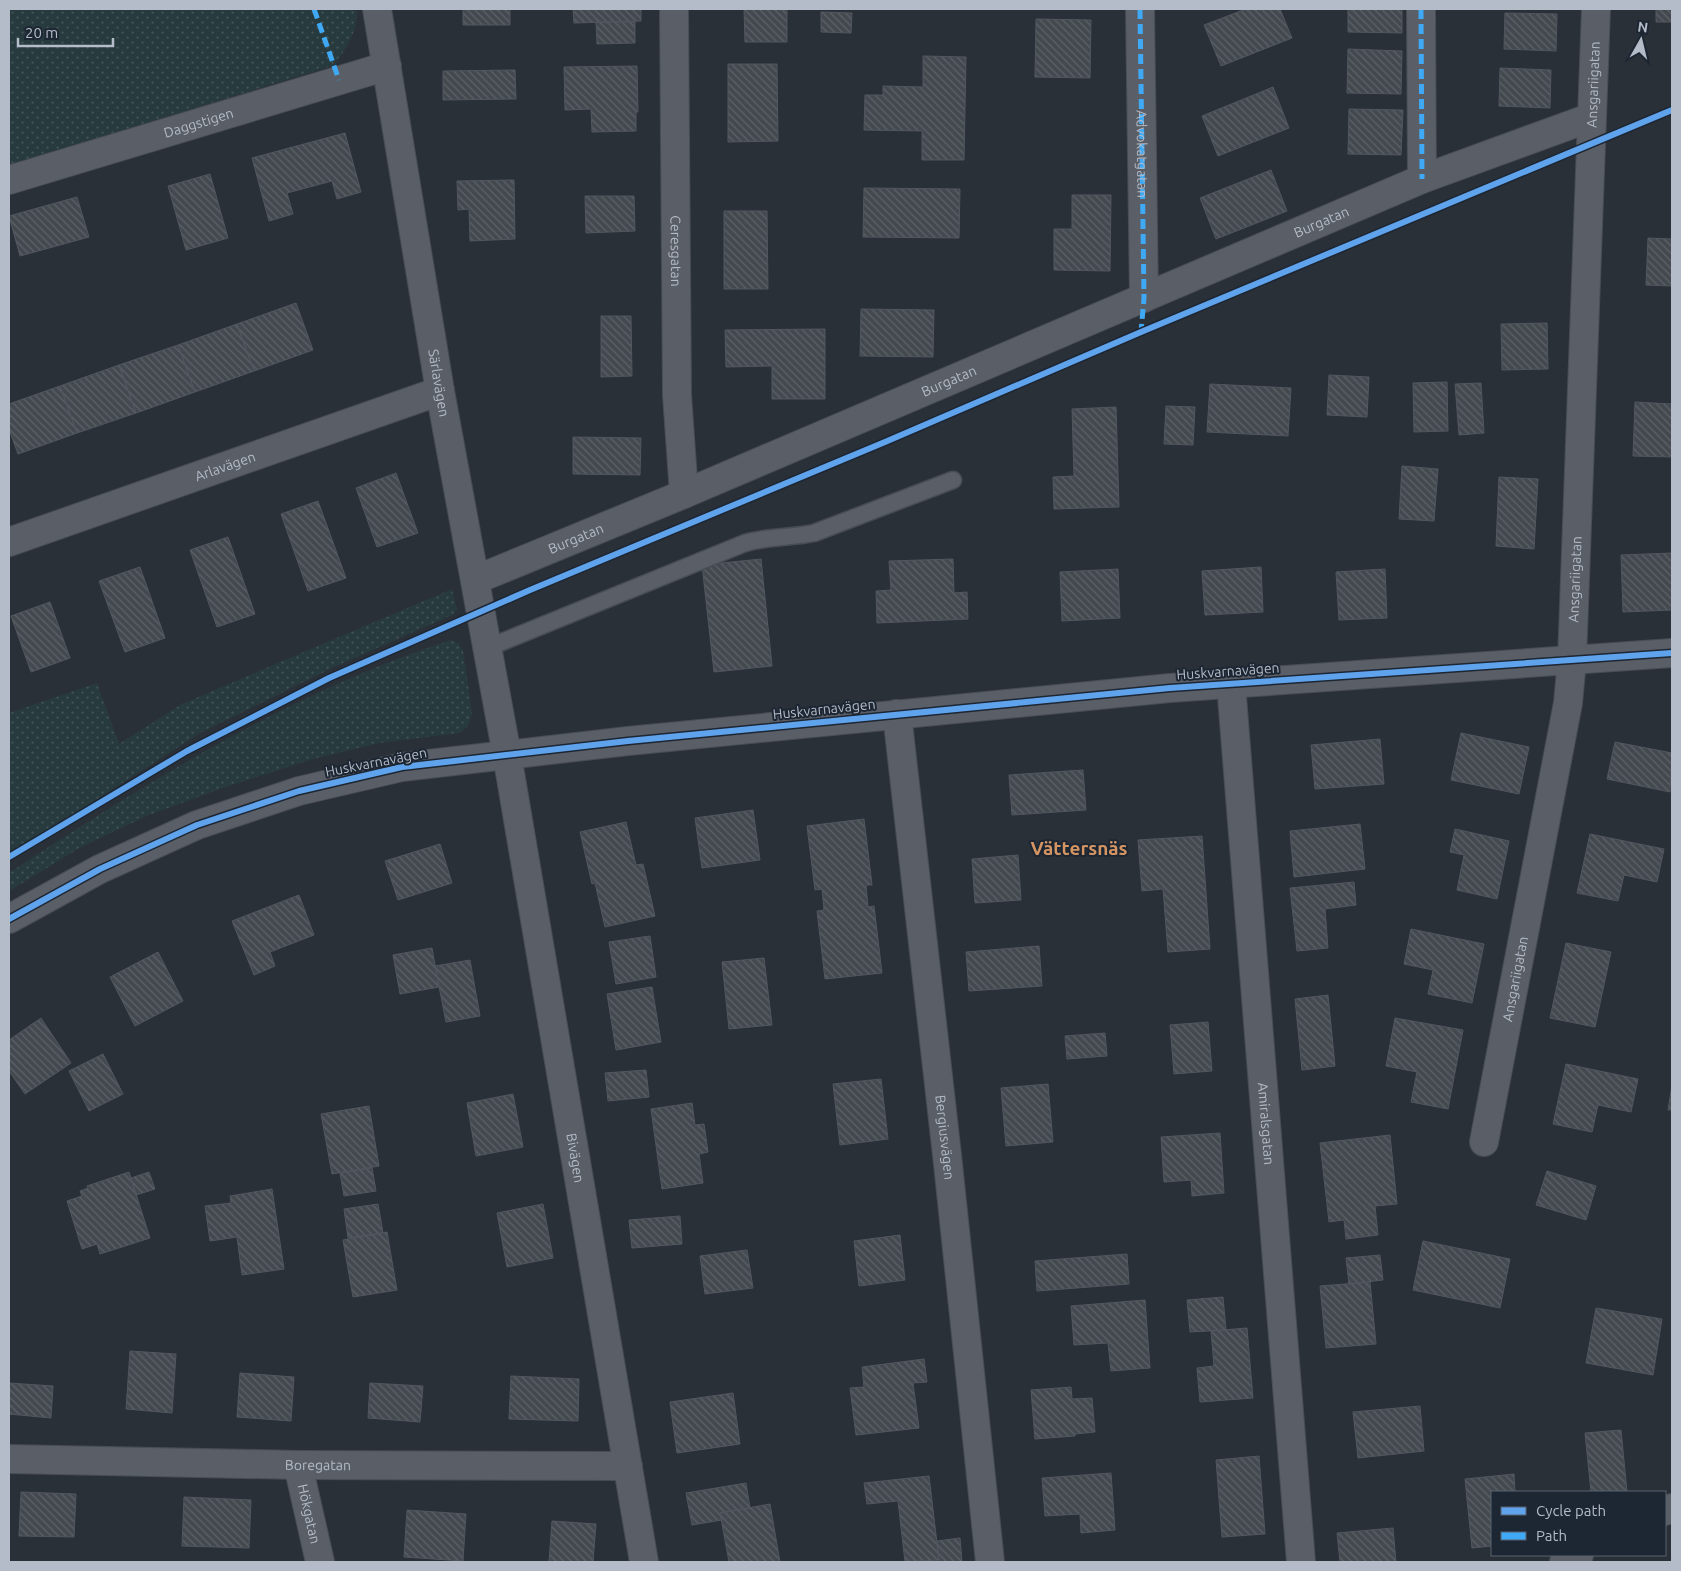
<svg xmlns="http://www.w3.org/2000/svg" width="1681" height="1571" viewBox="0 0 1681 1571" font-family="Ubuntu,sans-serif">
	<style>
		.grass { fill: url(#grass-dots) }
		.building { fill: url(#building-back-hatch); stroke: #52575f }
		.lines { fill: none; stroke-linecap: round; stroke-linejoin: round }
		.service-casing { stroke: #484c53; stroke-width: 19 }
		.minor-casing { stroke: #484c53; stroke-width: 30 }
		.tertiary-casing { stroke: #484c53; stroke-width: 30 }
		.service { stroke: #5a5e66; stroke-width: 16 }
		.minor { stroke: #5a5e66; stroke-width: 28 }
		.tertiary { stroke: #5a5e66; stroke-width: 28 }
		.quiet { stroke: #3fa9f5; stroke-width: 5; stroke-dasharray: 10 5; stroke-linecap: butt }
		.cycleway-casing { stroke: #1d2633; stroke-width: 9 }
		.cycleway { stroke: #60a3ed; stroke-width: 6 }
		.labels { text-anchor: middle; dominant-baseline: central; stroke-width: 4; stroke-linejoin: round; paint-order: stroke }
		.street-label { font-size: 14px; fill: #b4bcc9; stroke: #1d2633 }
		.district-label { font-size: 19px; font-weight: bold; fill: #d59563; stroke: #1d2633 }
	</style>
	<defs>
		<pattern id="grass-dots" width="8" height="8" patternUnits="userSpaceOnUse" patternTransform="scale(1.25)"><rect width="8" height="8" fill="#273a3e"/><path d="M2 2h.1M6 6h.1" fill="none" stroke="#445559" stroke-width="1.8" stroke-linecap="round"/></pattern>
		<pattern id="building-back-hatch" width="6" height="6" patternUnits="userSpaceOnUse" patternTransform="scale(1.25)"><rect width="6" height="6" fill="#444950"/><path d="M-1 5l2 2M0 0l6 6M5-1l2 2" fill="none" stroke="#5d6168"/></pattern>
	</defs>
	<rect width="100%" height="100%" fill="#2a3038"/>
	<!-- grass -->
	<path class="grass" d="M9,9H356C360,30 345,49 335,65L9,165Z
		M452,589L457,610L452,615L334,667L200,733L9,856V713L97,683L119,744L182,704Z
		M451,640L458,643L463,650L472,713L468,726L460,733L379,743L309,760L220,789L149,815L83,846L9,891V873C145,783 295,690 451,640Z"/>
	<!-- building -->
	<path class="building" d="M463,9H510V25H463Z
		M573,9H641V21L574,23Z
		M744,9H787V42H745Z
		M1246,9H1280L1292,38L1221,66L1204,25Z
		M1348,9H1402V33L1348,32Z
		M1656,9H1672V22H1656Z
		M821,12L852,13L851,33L821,32Z
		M1505,13L1557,14L1556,51L1504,49Z
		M1036,19L1091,20L1090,78L1035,77Z
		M596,22H635V43L597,44Z
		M1348,49L1402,51L1401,94L1347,93Z
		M923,56L966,57L964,160H922V131L864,130L865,95H883V86L923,87Z
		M728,64H777L778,141L728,142Z
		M637,66L638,112H636V131L592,132L591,109L565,110L564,67Z
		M1500,68L1551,70L1550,108L1499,106Z
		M515,70L516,99L443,100V71Z
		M1273,87L1289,128L1218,156L1202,116Z
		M1349,109L1403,110L1401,155L1348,154Z
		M345,133L361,192L337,199L332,181L287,193L293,214L269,221L252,158Z
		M1271,170L1287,211L1216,239L1200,198Z
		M210,174L228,238L186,250L168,186Z
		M514,180L515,239L470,241L469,209L458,210L457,181Z
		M864,188L960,189L959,238L863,237Z
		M1072,195H1111L1110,271L1054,270V229H1072Z
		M585,196H634L635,231L586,233Z
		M77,197L89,237L20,256L9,216Z
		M724,211H767L768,289H724Z
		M1648,238L1672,239V286L1646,285Z
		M296,303L313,350L254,371L237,324Z
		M861,309L934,310L933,357L860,356Z
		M601,316H631L632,376L601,377Z
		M1547,323L1548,369L1502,370L1501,324Z
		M237,324L254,371L195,392L178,345Z
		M825,329V399H772V366L726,367L725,330Z
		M178,345L195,392L136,413L119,365Z
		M119,365L136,413L77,433L60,386Z
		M1329,375L1369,377L1367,417L1327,415Z
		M1447,382L1448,431L1414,432L1413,383Z
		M1481,383L1484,433L1459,435L1455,384Z
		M1210,384L1291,388L1288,436L1207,432Z
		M60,386L77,433L18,454L9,429V404Z
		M1635,402L1672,404V457L1633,456Z
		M1166,406L1195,407L1193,445L1164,444Z
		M1116,407L1119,507L1054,509L1053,477L1074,476L1072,409Z
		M573,437L641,438L640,475L573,474Z
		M1402,466L1438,469L1434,521L1399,519Z
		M396,473L418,533L377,547L356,488Z
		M1499,477L1538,479L1534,549L1496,546Z
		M318,501L346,578L308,591L281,514Z
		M228,537L255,614L217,627L190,550Z
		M1672,553V610L1623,612L1621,555Z
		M761,559L772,666L714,672L702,565Z
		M953,559L954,593L967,592L968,619L877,623L876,591L891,590L889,561Z
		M140,567L165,638L125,652L99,581Z
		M1261,567L1263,612L1205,615L1202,571Z
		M1118,569L1120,618L1062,621L1060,572Z
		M1385,569L1387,618L1339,620L1336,572Z
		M50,602L70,658L31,672L11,616Z
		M1461,733L1529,747L1519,794L1451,780Z
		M1380,739L1384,784L1315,789L1311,745Z
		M1615,742L1672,753L1670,792L1607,779Z
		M1083,770L1086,810L1012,815L1009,775Z
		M753,810L760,860L702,868L695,818Z
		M864,819L872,885H866L868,907L874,906L882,973L825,979L817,911L824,910L822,889L815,890L807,826Z
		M626,822L636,865L643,864L655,916L605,927L595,883L592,884L580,832Z
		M1360,824L1365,869L1294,877L1290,831Z
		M1455,829L1509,841L1497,899L1457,890L1464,855L1450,852Z
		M1590,834L1664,849L1657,882L1624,875L1618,901L1577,893Z
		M1202,836L1210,949L1168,952L1163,889L1142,891L1138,840Z
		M440,844L452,883L398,900L385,861Z
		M1018,855L1021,900L975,903L972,859Z
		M1354,882L1356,905L1325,909L1328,948L1297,951L1290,888Z
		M299,895L314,935L270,952L275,966L254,975L232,921Z
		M1411,929L1484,944L1472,1003L1428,994L1433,970L1404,964Z
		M650,936L656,977L616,984L609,942Z
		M1566,943L1611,952L1595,1027L1550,1018Z
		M1039,946L1042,986L969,991L966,952Z
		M432,948L439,987L400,994L393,955Z
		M158,952L183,1001L135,1026L110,977Z
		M764,958L772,1025L729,1029L722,962Z
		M470,960L480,1016L446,1022L435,966Z
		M652,987L661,1042L616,1050L607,994Z
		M1328,995L1335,1066L1302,1070L1295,999Z
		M41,1018L71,1063L25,1094L9,1071V1040Z
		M1395,1018L1463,1030L1448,1109L1411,1102L1417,1072L1386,1066Z
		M1208,1022L1212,1071L1174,1074L1170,1025Z
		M1105,1033L1107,1056L1067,1059L1065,1036Z
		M103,1054L123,1094L89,1111L69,1071Z
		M1566,1064L1638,1079L1631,1112L1598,1105L1592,1132L1553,1124Z
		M646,1070L649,1097L608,1101L605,1073Z
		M881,1079L888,1139L840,1145L833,1084Z
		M1048,1084L1053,1142L1006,1146L1001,1088Z
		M1672,1085V1110H1668Z
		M513,1094L523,1147L476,1156L467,1103Z
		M692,1103L695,1125L704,1124L708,1152L699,1154L703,1183L662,1189L651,1109Z
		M369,1106L379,1166L332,1174L321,1114Z
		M1220,1133L1224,1193L1192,1196L1191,1180L1164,1182L1161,1137Z
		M1390,1135L1397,1204L1375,1206L1378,1235L1346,1239L1344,1220L1329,1222L1320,1143Z
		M372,1168L376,1191L344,1196L340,1173Z
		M1547,1171L1596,1186L1586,1220L1536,1205Z
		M129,1172L150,1238L100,1254L97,1244L82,1249L67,1201L82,1196L80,1191L88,1188L87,1186Z
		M149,1172L155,1189L136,1195L131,1178Z
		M272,1189L284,1269L242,1275L237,1237L210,1241L205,1206L231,1203L230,1196Z
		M378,1204L383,1233L348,1238L344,1209Z
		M543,1204L553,1258L507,1267L497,1213Z
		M680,1216L682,1244L632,1248L629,1220Z
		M387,1232L397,1290L353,1297L343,1240Z
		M900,1235L905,1280L859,1286L854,1241Z
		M1423,1241L1510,1259L1500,1308L1413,1290Z
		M747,1250L753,1288L705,1294L700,1256Z
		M1127,1254L1129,1284L1037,1291L1035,1261Z
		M1380,1255L1383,1280L1349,1284L1346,1258Z
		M1370,1282L1376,1344L1326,1348L1320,1286Z
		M1223,1297L1226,1330L1190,1332L1187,1300Z
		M1145,1300L1150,1368L1111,1371L1108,1343L1074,1345L1071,1306Z
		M1596,1308L1662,1319L1653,1375L1586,1363Z
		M1247,1328L1253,1398L1200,1402L1197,1368L1214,1366L1211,1331Z
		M130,1351L176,1354L172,1413L126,1409Z
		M924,1359L927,1382L913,1383L919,1428L856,1435L850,1388L864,1387L862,1367Z
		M240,1373L294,1377L291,1421L237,1417Z
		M511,1376L579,1379L578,1421L509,1419Z
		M9,1383L53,1386L51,1418L9,1414Z
		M370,1383L423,1386L420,1422L368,1418Z
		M1071,1387L1072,1399L1092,1398L1095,1432L1075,1434V1436L1035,1439L1031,1390Z
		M733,1393L740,1444L677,1453L670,1402Z
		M1420,1406L1424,1451L1358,1458L1353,1412Z
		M1621,1430L1627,1492H1591L1585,1433Z
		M1259,1456L1265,1534L1222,1537L1216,1460Z
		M1111,1473L1115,1530L1081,1533L1080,1514L1045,1516L1042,1478Z
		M1514,1474L1515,1492H1492V1546L1472,1548L1465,1479Z
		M929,1476L939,1560L905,1562L898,1501L867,1504L864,1483Z
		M746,1483L750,1508L720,1513L722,1520L692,1525L686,1493Z
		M21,1492L76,1494L74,1537L19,1536Z
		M184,1497L251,1500L249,1548L182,1546Z
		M770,1504L780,1562H729L720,1513Z
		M407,1510L466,1514L463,1561L404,1557Z
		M552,1521L596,1524L593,1562H549Z
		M1393,1528L1396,1562H1340L1337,1533Z
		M960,1538L962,1562H939L937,1541Z"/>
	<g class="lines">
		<defs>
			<path id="service" d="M487,648L745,543C770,536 789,538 814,533L953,480"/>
			<g id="minor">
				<path id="s1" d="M377,9L440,391L507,755L644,1562"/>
				<path id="s2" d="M674,9L677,395L684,494"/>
				<path id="s3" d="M1140,9L1144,298"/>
				<path d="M1421,9L1422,179"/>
				<path id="s4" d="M9,180L387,66"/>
				<path id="s5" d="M9,542L440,391"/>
				<path id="s6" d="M475,580L684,494L1422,179L1592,117"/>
				<path id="s7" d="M1231,684L1301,1562"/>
				<path id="s8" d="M897,714L948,1164L990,1562"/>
				<path id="s9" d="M1484,1142L1568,703L1572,660L1596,9"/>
				<path id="s10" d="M9,1459L298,1465L628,1466"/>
				<path id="s11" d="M298,1465L320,1562"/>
				<path d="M1665,1511L1672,1508"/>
				<path d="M1564,1562L1579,1555"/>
			</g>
			<path id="tertiary" d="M9,919L100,869L197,825L299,791L402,767L628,741L1170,688L1672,653"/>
		</defs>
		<!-- service casing -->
		<use href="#service" class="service-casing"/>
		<!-- minor casing -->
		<use href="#minor" class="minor-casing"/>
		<!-- tertiary casing -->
		<use href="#tertiary" class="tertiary-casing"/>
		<!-- service -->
		<use href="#service" class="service"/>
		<!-- minor -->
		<use href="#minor" class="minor"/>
		<!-- tertiary -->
		<use href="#tertiary" class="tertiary"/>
		<!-- quiet -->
		<path class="quiet" d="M314,9L339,80
			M1140,9L1144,298L1141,332
			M1421,9L1422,179"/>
		<defs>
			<path id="cycleway" d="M9,857L187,751L329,678L530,590L885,442L1141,332L1672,110
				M9,919L100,869L197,825L299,791L402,767L628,741L1170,688L1672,653"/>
		</defs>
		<!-- cycleway casing -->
		<use href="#cycleway" class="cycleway-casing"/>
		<!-- cycleway -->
		<use href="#cycleway" class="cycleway"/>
	</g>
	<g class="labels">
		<!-- street labels -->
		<g class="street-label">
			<text stroke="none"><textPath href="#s9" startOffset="1066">Ansgariigatan</textPath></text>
			<text stroke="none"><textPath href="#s4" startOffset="198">Daggstigen</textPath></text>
			<text stroke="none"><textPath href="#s3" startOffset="145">Advokatgatan</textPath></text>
			<text stroke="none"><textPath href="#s6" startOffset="919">Burgatan</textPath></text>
			<text stroke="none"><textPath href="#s2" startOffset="242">Ceresgatan</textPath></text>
			<text stroke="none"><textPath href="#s6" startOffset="514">Burgatan</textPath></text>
			<text stroke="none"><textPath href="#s1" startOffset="379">Särlavägen</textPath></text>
			<text stroke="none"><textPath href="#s5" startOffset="229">Arlavägen</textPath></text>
			<text stroke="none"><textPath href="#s6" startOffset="109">Burgatan</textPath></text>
			<text stroke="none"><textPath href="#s9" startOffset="571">Ansgariigatan</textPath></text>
			<text transform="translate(1228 671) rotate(-4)">Huskvarnavägen</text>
			<text transform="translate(824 709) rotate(-6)">Huskvarnavägen</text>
			<text transform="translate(376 762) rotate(-11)">Huskvarnavägen</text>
			<text stroke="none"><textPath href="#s9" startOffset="166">Ansgariigatan</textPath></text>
			<text stroke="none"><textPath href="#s7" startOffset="441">Amiralsgatan</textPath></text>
			<text stroke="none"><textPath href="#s8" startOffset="426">Bergiusvägen</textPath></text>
			<text stroke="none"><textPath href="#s1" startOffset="1166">Bivägen</textPath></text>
			<text stroke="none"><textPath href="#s10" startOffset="309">Boregatan</textPath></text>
			<text stroke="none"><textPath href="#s11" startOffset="50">Hökgatan</textPath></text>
		</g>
		<!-- district labels -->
		<g class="district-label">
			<text x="1079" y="848">Vättersnäs</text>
		</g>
	</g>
	<!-- border -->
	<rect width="1681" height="1571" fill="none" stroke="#b4bcc9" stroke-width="20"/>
	<!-- legend -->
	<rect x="1491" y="1491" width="175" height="65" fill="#1d2633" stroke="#59626f"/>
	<rect x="1501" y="1507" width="25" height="8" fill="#60a3ed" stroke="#59626f"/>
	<text x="1536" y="1516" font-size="15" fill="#b4bcc9">Cycle path</text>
	<rect x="1501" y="1532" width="25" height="8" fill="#3fa9f5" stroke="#59626f"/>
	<text x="1536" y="1541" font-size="15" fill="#b4bcc9">Path</text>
	<!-- north arrow -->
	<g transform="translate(1641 40) rotate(8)" stroke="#1d2633" stroke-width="4" paint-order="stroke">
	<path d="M0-4L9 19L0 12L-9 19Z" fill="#b4bcc9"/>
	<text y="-8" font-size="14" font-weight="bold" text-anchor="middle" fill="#b4bcc9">N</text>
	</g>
	<!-- scale -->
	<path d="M18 38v8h95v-8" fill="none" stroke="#b4bcc9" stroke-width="2.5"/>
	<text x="25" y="38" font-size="15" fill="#b4bcc9" stroke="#1d2633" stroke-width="4" paint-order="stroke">20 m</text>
</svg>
